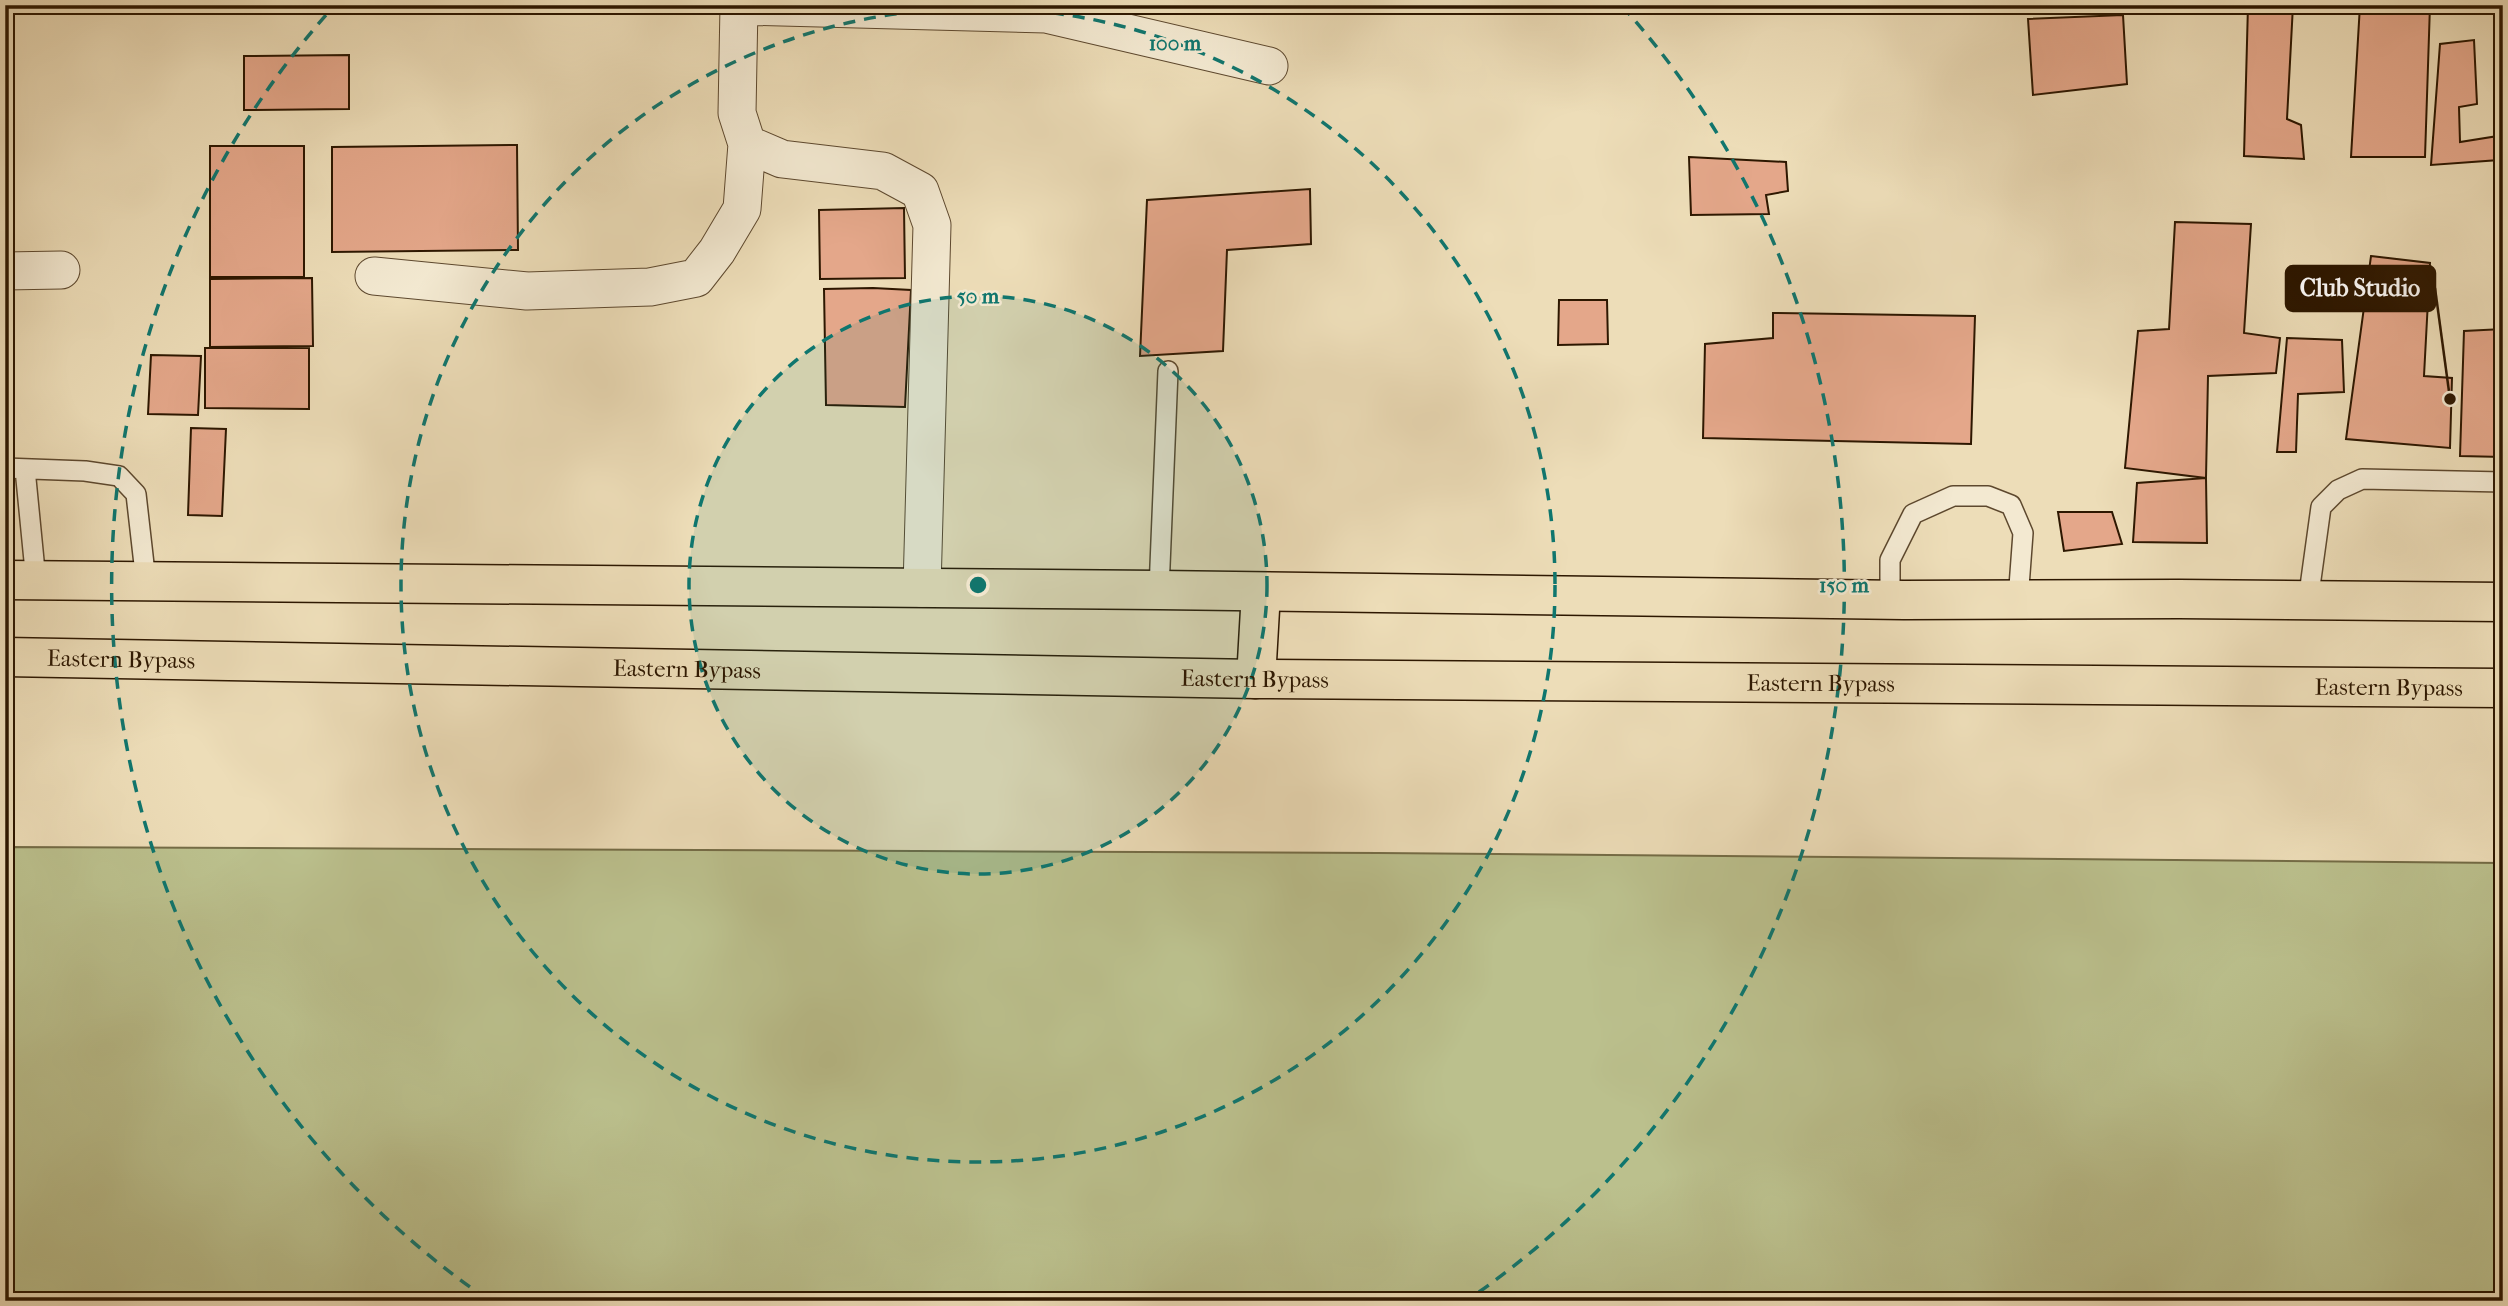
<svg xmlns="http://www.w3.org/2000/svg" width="2508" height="1306" viewBox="0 0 2508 1306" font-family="'IM FELL French Canon',serif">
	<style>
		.green { fill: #bbc08d; stroke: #746c46; stroke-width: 2 }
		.building { fill: #e4a78a; stroke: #2d1700; stroke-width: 2 }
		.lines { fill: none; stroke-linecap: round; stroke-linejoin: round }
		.service-casing { stroke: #5d482e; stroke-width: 22 }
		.minor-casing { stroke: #5d482e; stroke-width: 39 }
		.primary-casing { stroke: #2d1700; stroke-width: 41 }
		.service { stroke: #f3e9d1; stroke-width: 19 }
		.minor { stroke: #f3e9d1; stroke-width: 37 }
		.primary { stroke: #edddb8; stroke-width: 38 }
		.ring { fill: none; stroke: #0f766e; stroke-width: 3.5; stroke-dasharray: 12 9 }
		.labels { text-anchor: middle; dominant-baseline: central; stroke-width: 5; stroke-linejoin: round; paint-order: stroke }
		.street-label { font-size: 23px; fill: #2d1700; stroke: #f3e9d1 }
		.centre { fill: #0f766e; stroke: #f3e9d1; stroke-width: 3.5 }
		.ring-label { font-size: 21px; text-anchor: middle; font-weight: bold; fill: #0f766e; stroke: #f3e9d1; stroke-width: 5; stroke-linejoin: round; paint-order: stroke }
		.leader { fill: none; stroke: #2d1700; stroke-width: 2.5 }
		.callout-dot { fill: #2d1700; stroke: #f3e9d1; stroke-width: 2.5 }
		.callout { fill: #2d1700; stroke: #2d1700; stroke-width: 2.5 }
		.callout-label { font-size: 24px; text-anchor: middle; font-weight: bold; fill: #fff }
	</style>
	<rect width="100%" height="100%" fill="#edddb8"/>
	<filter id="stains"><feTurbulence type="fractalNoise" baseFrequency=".00286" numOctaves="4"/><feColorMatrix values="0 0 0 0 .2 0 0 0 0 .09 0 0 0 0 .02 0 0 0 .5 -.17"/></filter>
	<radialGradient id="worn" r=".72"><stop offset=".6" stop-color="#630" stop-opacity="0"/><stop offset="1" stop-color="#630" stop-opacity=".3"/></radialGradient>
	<!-- green -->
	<path class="green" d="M5,847L1379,853L2503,863V1301H5Z"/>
	<!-- building -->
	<path class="building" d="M2248,5H2293L2287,119L2301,125L2304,159L2244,156Z
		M2360,5H2430L2425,157H2351Z
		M2123,15L2127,84L2033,95L2028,19Z
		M2474,40L2477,104L2459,107L2460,142L2498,136L2499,160L2431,165L2440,44Z
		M349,55V109L244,110V56Z
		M517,145L518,250L332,252V147Z
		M210,146H304V277H210Z
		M1689,157L1786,162L1788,191L1766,195L1769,214L1691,215Z
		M1310,189L1311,244L1227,250L1223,351L1140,356L1147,200Z
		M904,208L905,278L820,279L819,210Z
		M2175,222L2251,224L2244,333L2280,338L2276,373L2208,376L2206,478L2125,468L2138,331L2169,329Z
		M2371,256L2430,263L2424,376L2452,378L2450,448L2346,439Z
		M312,278L313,346L210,347V279Z
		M873,288L911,290L905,407L826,405L824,289Z
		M1559,300H1607L1608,344L1558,345Z
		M1773,313L1975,316L1971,444L1703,438L1705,344L1773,338Z
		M2503,329V457L2460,456L2464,331Z
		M2287,338L2342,340L2344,392L2298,394L2296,452H2277Z
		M205,348H309V409L205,408Z
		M151,355L201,356L198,415L148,414Z
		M191,428L226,429L222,516L188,515Z
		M2206,478L2207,543L2133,542L2137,483Z
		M2058,512H2112L2122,544L2064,551Z"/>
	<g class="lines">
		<defs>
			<path id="service" d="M5,468L85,471L119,476L136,494L146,582
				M25,469L36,581
				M1159,590L1168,371
				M1890,600V560L1913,514L1953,496H1988L2011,505L2023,533L2018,600
				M2308,601L2321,507L2338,490L2362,479L2503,482"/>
			<path id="minor" d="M739,5L737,113L747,144L782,159L883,171L920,191L932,225L922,588
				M739,6L1046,14L1269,66
				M5,271L61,270
				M374,276L527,291L650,287L696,278L717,251L742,209L747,144"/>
			<g id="primary">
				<path d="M5,580L1159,590L1904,600L2179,599L2503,602"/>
				<path id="s1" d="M5,657L1256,679L2503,688"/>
				<path d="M1256,679L1261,592"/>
			</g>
		</defs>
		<!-- service casing -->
		<use href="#service" class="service-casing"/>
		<!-- minor casing -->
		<use href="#minor" class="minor-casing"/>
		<!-- primary casing -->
		<use href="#primary" class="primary-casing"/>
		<!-- service -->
		<use href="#service" class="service"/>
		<!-- minor -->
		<use href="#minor" class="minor"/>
		<!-- primary -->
		<use href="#primary" class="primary"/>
	</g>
	<!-- distance rings -->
	<circle cx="978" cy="585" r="289" fill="#0f766e" fill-opacity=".12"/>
	<g class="ring">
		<circle cx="978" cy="585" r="289"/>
		<circle cx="978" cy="585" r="577"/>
		<path d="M487 1299A866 866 0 0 1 334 6M1622 6A866 866 0 0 1 1469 1299"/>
	</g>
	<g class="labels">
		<!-- street labels -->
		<g class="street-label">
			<text stroke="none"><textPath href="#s1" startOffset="116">Eastern Bypass</textPath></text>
			<text stroke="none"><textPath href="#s1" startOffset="682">Eastern Bypass</textPath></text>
			<text stroke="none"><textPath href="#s1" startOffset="1250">Eastern Bypass</textPath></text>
			<text stroke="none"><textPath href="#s1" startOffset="1816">Eastern Bypass</textPath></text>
			<text stroke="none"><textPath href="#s1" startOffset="2384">Eastern Bypass</textPath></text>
		</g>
	</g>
	<circle cx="978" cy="585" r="10" class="centre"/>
	<g class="ring-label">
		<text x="1175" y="50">100 m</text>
		<text x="978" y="303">50 m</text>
		<text x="1844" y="592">150 m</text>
	</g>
	<!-- callouts -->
	<path class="leader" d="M2450 399L2435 288"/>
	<circle class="callout-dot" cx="2450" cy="399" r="7"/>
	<rect class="callout" x="2286" y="266" width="149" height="45" rx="7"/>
	<g class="callout-label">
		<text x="2360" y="296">Club Studio</text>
	</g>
	<!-- margin -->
	<rect width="2508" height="1306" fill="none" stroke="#edddb8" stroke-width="28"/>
	<rect x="7" y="7" width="2494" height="1292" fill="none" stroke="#2d1700" stroke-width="3.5"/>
	<rect x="14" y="14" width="2480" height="1278" fill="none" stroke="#2d1700" stroke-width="2"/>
	<rect width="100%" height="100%" filter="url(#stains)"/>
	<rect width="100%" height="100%" fill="url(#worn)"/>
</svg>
